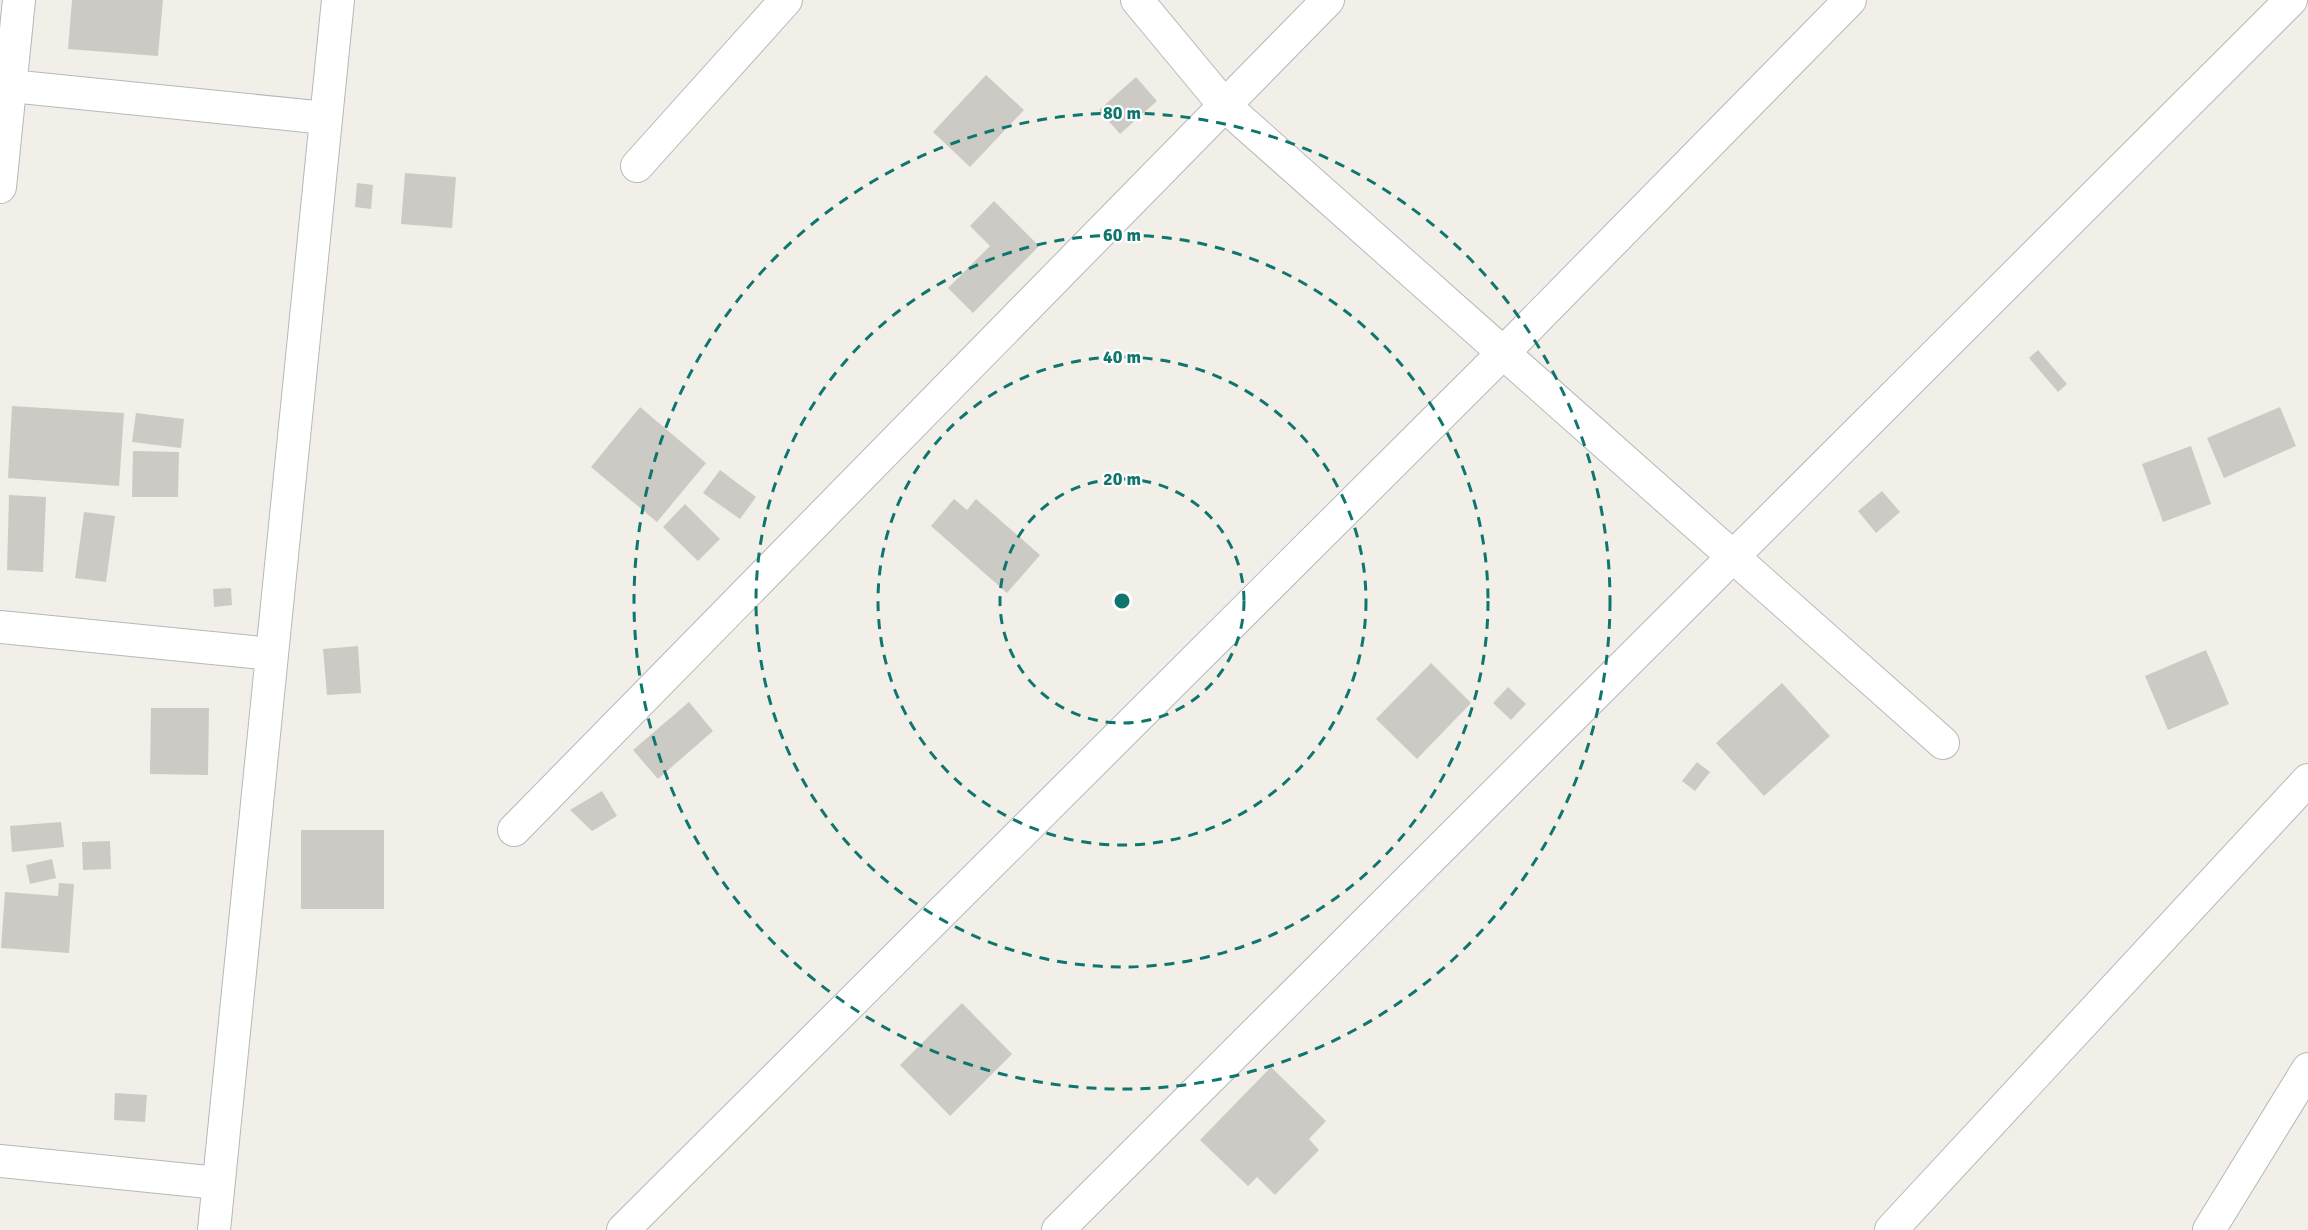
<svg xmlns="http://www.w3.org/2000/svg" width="2308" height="1230" viewBox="0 0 2308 1230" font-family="Signika,sans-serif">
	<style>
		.building { fill: #cccac5 }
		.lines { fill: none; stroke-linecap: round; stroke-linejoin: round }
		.street-casing { stroke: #b5b8bc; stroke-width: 34 }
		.street { stroke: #fff; stroke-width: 32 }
		.ring { fill: none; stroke: #0f766e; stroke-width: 3; stroke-dasharray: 10 8 }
		.centre { fill: #0f766e; stroke: #fff; stroke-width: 3 }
		.ring-label { font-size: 18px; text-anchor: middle; font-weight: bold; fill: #0f766e; stroke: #fff; stroke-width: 4.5; stroke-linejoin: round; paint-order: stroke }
	</style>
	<rect width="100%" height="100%" fill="#f1efe8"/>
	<!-- building -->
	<path class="building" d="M72,0H163L158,56L68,49Z
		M986,75L1024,110L970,167L933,132Z
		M1136,77L1157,101L1120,134L1099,110Z
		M405,173L456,177L452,228L401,224Z
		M357,183L373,185L371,209L355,207Z
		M994,201L1039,246L973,313L948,288L990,246L970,226Z
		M2038,350L2067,384L2058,392L2029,358Z
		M12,406L124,413L119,486L8,478Z
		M640,407L706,463L657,522L591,467Z
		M2280,407L2296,446L2224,478L2207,438Z
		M136,413L184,419L181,448L132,442Z
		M2191,446L2211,504L2163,522L2142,464Z
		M133,451L179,452L178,497H132Z
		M720,470L756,497L740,519L703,493Z
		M1882,491L1900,512L1876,533L1858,511Z
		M9,495L46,497L43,572L7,570Z
		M954,499L967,510L976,499L1040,555L1007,593L931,526Z
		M685,504L720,539L698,561L663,527Z
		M84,512L115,516L106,582L75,578Z
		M231,588L232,605L214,607L213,589Z
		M358,646L361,693L327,695L323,649Z
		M2206,650L2229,704L2168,730L2145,676Z
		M1431,663L1471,703L1417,759L1376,719Z
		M1782,683L1830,736L1764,796L1716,743Z
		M1508,687L1526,704L1511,720L1493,703Z
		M689,702L713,731L658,779L633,750Z
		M151,708H209L208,775L150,774Z
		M1697,762L1710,772L1695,791L1682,781Z
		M602,791L617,816L592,831L570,810Z
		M61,822L64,847L12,852L10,826Z
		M301,830H384V909H301Z
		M110,841L111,869L83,870L82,842Z
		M52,859L56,878L30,884L26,865Z
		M59,883L74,884L69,953L1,948L5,892L58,896Z
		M962,1003L1012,1054L950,1116L900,1065Z
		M1271,1067L1326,1121L1309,1139L1319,1150L1275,1195L1257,1177L1248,1186L1200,1140Z
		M115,1093L147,1095L145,1122L114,1120Z"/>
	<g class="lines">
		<defs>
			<path id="street" d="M1137,0L1225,106L1943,743
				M0,85L326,118
				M637,166L786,0
				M0,187L19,0
				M0,627L272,654
				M514,830L1328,0
				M0,1161L218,1183
				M214,1230L338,0
				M623,1230L1503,353L1850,0
				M1058,1230L2291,0
				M1891,1230L2308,780
				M2209,1230L2308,1069"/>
		</defs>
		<!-- street casing -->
		<use href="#street" class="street-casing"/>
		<!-- street -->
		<use href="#street" class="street"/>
	</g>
	<!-- distance rings -->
	<g class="ring">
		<circle cx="1122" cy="601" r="122"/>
		<circle cx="1122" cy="601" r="244"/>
		<circle cx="1122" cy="601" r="366"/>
		<circle cx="1122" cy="601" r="488"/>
	</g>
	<circle cx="1122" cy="601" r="9" class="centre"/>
	<g class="ring-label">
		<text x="1122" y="119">80 m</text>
		<text x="1122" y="241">60 m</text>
		<text x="1122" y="363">40 m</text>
		<text x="1122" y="485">20 m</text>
	</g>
</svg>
